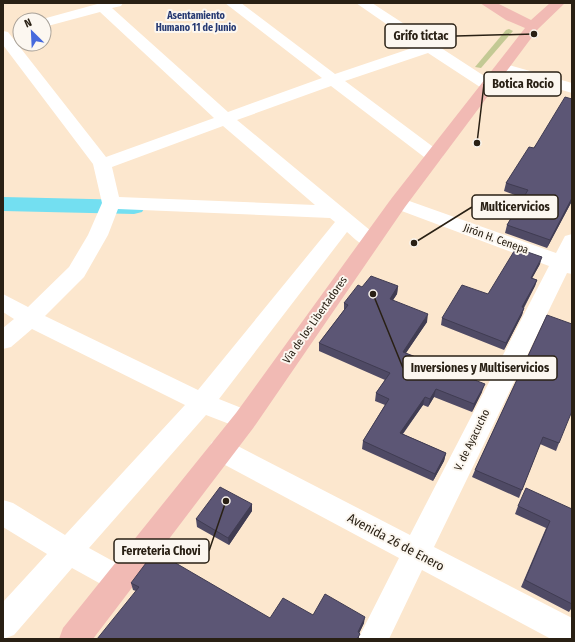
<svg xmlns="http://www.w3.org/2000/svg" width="575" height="642" viewBox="0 0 575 642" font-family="'Fira Sans Condensed',sans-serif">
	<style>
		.green { fill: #c3c994 }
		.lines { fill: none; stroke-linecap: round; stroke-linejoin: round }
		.canal { fill: #73dff1; fill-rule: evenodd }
		.minor { fill: #fff; fill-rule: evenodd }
		.highway { fill: #f1bab4; fill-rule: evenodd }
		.wall { fill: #4f4a65 }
		.shaded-wall { fill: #403c52 }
		.building { fill: #5c5675; stroke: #403c52 }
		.labels { text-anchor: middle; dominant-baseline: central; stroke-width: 4; stroke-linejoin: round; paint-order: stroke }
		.far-neighbourhood-label { font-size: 10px; font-weight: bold; fill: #253871; stroke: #fcf7f0 }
		.street-label { font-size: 11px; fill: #292014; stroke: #fcf7f0 }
		.near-street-label { font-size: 13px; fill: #292014; stroke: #fcf7f0 }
		.leader { fill: none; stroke: #292014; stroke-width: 1.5 }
		.callout-dot { fill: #292014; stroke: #fcf7f0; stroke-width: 1.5 }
		.callout { fill: #fcf7f0; stroke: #292014; stroke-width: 1.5 }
		.callout-label { font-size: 12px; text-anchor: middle; font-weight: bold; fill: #292014 }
	</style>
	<rect width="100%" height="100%" fill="#fce7ce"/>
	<!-- green -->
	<path class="green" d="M509,29L513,31L481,68L475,67L506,30Z"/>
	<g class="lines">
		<!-- canal -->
		<path class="canal" d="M3,197L134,200L142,202L145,207L142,212L134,214L3,211Z"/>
		<!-- minor -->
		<path class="minor" d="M101,3H123L121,6L112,8L228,112L322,78L225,3H241L335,74L418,46L356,3H372L495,83L497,86L495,89H483L428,53L345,81L440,152L443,156L440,160L434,161L428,160L331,86L237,120L377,236L380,241L377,246C364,249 357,241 347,232L219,399L254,413L257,420L254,427L245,430L206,415L89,548L129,570L133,580L129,590L119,594L72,568L14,635L3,639V602L47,554L3,527V500L13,503L65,535L185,405L32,329L11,347L3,349V328L14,319L3,312V294L28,307L69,267L88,235L102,203L93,164L3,45V31L8,32L106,157L214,118L100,12L44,27V20H39ZM223,126L315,205L119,197L112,167ZM118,209L330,218L335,222L198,390L45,316L84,277L108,235Z
			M502,63L572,83V93L497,71L494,68L497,65Z
			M398,197L556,253L565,236L572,234V274L567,273L434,547L572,618V639H551L422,570L389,639H358L399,558L212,458L208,450L212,442L221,439L230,442L410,535L549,266L391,207L389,203L391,199Z"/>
		<!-- highway -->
		<path class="highway" d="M480,3H497L531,20L550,3H565L538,29L405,207L254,427L93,639H59L63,628L236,413L391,199L525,28L506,20Z"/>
	</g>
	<!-- wall -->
	<path class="wall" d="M572,99V201L547,248L505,233L507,225L523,198L504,191L506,183Z
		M540,264L532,278L537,280L535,286L524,308L522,315L504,350L441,325L442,318L488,294Z
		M398,286L397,294L393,300L427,322L406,353L482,392L472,412L434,397L428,407L423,405L403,434L446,453L444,461L433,481L362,449L363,441L385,405L375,401L376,393L385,380L319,351V343L344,310V303L362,287Z
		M547,315L559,443L556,451L540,444L519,498L472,477L475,470Z
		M252,504V511L229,545L197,527L196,519Z
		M518,506L572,509V610L571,609L569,612L521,587L546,528L515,514Z
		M131,583L270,618L313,615L364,623L359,633V639L136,591L133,590Z"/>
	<!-- shaded-wall -->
	<path class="shaded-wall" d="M572,198V201L547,248L550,240Z
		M542,257L540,264L529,284L531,278Z
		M537,280L535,286L520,314L522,307Z
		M398,286L397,294L389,306L390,299Z
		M524,308L522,315L504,350L506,343Z
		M428,314L427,322L401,360L403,352Z
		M485,384L482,392L472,412L474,404Z
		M436,389L434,397L428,407L430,399Z
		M425,397L423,405L398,440L400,433Z
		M446,453L444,461L433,481L435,474Z
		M252,504V511L229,545L228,538Z
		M365,617L364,623L357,638L358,632Z"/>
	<!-- building -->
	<path class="building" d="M565,97L572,99V198L550,240L507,225L528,190L506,183L529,147L534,148Z
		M516,248L542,257L531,278L537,280L522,307L524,308L506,343L442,318L462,285L488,294Z
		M371,276L398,286L390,299L428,314L403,352L485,384L474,404L436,389L430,399L425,397L400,433L446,453L435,474L363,441L389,399L376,393L390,373L319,343L348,305L344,303L358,285L362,287Z
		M547,315L572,324V411L559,443L543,437L522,490L475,470Z
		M220,487L252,504L228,538L196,519Z
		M526,488L572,509V604L525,580L550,521L518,506Z
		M155,551L270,618L283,598L313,615L325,594L365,617L358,632L360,634L357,639H97L139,587L131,583Z"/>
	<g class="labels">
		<!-- far-neighbourhood labels -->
		<g class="far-neighbourhood-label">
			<text x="196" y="16">Asentamiento<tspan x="196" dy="12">Humano 11 de Junio</tspan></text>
		</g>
		<!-- street labels -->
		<g class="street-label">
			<text transform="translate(496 239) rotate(20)">Jirón H. Cenepa</text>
			<text transform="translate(315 320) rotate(-55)">Vía de los Libertadores</text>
			<text transform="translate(472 440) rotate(-64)">V. de Ayacucho</text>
		</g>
		<!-- near-street labels -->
		<g class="near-street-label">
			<text transform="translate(396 542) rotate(28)">Avenida 26 de Enero</text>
		</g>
	</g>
	<!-- callouts -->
	<path class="leader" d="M534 34L456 36M477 143L484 84M414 243L472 207M373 294L403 368M226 501L209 551"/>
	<g class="callout-dot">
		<circle cx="534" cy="34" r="4"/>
		<circle cx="477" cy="143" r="4"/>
		<circle cx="414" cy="243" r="4"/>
		<circle cx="373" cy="294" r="4"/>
		<circle cx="226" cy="501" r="4"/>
	</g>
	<g class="callout">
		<rect x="385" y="24" width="71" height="24" rx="4"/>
		<rect x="484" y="72" width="77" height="24" rx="4"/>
		<rect x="472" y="195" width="86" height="24" rx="4"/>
		<rect x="403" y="356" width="154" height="24" rx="4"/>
		<rect x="114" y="539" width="95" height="24" rx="4"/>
	</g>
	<g class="callout-label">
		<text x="421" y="40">Grifo tictac</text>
		<text x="523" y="88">Botica Rocio</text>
		<text x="515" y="211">Multicervicios</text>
		<text x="480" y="372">Inversiones y Multiservicios</text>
		<text x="161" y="555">Ferreteria Chovi</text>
	</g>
	<!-- border -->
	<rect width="575" height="642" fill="none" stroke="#292014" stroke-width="8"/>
	<!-- north arrow -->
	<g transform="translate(32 32) rotate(336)"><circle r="19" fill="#fcf7f0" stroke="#a8a198"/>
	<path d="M0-3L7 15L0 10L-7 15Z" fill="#466add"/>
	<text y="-6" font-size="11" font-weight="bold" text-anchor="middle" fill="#292014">N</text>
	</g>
</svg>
